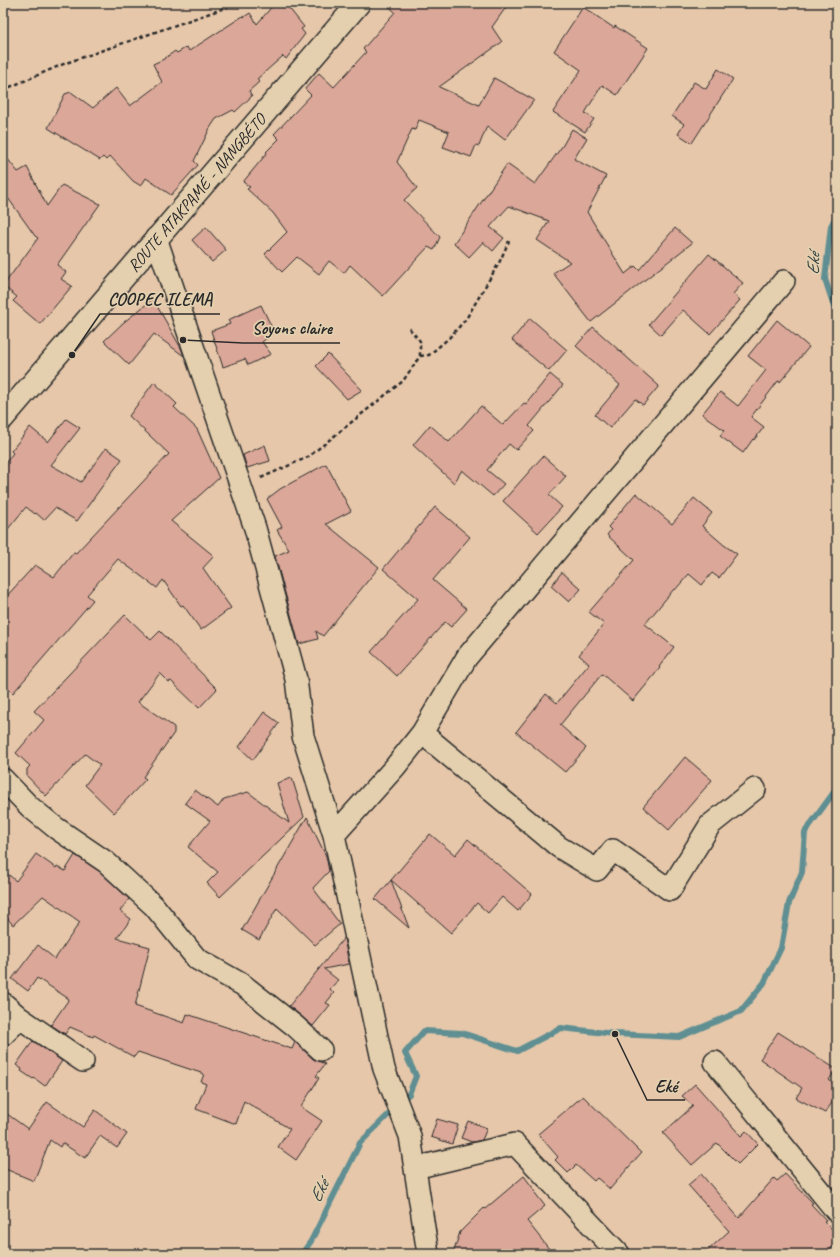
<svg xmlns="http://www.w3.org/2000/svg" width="840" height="1257" viewBox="0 0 840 1257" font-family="Caveat,sans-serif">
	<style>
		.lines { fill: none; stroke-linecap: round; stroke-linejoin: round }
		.stream { stroke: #5e8f92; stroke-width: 6 }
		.building { fill: #dba798; stroke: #2b2b2b }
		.minor-casing { stroke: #2b2b2b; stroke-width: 24 }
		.major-casing { stroke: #2b2b2b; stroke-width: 25 }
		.path { stroke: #2b2b2b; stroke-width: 2.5; stroke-dasharray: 4 3; stroke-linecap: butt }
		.minor { stroke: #e4d0ae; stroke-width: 21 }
		.major { stroke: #e4d0ae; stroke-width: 22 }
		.labels { text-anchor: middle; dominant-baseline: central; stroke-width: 3.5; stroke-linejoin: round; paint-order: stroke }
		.street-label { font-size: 17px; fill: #2b2b2b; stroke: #e4d0ae }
		.water-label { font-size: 18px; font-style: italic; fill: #384445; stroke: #e4d0ae }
		.leader { fill: none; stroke: #2b2b2b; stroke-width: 1.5 }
		.callout-dot { fill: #2b2b2b; stroke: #e4d0ae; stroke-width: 1.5 }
		.callout-label { font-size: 18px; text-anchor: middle; font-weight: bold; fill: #2b2b2b; stroke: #e4d0ae; stroke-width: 3.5; stroke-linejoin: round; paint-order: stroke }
	</style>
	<rect width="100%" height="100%" fill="#e6c7aa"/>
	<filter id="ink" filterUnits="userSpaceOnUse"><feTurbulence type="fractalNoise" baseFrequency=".025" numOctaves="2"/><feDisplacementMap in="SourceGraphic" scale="8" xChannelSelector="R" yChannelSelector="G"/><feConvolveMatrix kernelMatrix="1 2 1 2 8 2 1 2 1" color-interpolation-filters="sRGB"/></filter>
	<g filter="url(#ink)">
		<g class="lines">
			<!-- stream -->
			<path class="stream" d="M837,215L831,226L825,279L837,315
				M401,1101L409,1094L416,1076L405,1053L424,1031L462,1033L517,1051L561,1028L615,1034L679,1037L741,1011L764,983L781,948L789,903L802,872L805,832L837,788
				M302,1254L311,1241L360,1143L395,1108"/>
		</g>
		<!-- building -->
		<path class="building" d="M275,3H285L304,27L301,29L305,34L286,59L283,56L257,79L259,82L249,91L252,96L235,112L233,110L216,119L210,128L194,161L198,165L171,195L146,178L141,186L133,181L110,156L106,160L103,157L100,160L48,128L65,94L71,92L93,108L116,88L130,106L162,82L153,64L164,59L175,51L177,53L187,47L189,51L243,16L244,17L250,13L257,24Z
			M385,3H509L492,27L502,42L439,87L479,105L494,78L534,100L505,140L487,126L479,146L476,145L471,157L443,147L449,132L419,120L415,130L412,129L397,162L417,188L404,200L440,237L434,250L428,247L383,296L350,265L344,273L329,261L319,274L297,257L282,272L265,254L287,232L273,213L247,189L250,187L243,182L267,153L266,152L279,139L274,134L311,95L305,89L319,73L334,87L366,52L363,49L395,12Z
			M583,7L614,28L615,26L648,48L617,95L602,85L585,113L594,119L585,132L553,112L581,70L554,51Z
			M718,69L733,79L692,143L678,134L684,124L672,116L694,82L706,89Z
			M572,129L587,138L574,159L606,176L587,212L625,274L635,266L639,270L675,228L692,243L591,322L553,273L570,262L537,240L549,221L509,206L490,227L504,238L493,251L483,242L469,257L454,243L507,164L535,184L563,145Z
			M3,153L18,172L27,167L47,206L62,185L100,204L57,265L66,272L61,279L72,286L40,324L13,301L17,297L3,286L38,238L35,236L3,191Z
			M206,227L226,250L212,262L192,240Z
			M709,254L743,283L733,294L740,300L710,334L683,310L661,335L649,324Z
			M153,299L181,348L184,356L154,334L129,365L104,341L124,322Z
			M261,305L274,332L262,342L271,354L248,365L245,359L223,367L211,331L230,324L228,320Z
			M530,318L567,350L549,371L512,340Z
			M777,320L809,347L780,382L778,381L751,417L764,427L754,440L753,439L743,453L720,436L724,430L702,414L720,392L738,406L766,370L748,356Z
			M593,327L659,386L643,405L635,399L610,428L595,415L620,385L576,346Z
			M328,354L362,390L347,399L316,366Z
			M550,374L563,385L529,426L534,431L516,450L509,444L487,470L504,484L493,496L462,470L454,483L413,445L430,425L449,442L481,406L503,425L524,403L526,404Z
			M154,382L177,404L174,407L197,429L219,478L171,521L214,556L203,568L231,608L201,630L183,605L181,606L163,580L157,588L118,559L87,595L93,600L13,693L3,684V600L35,565L54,577L74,552L76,553L169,454L129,416Z
			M66,419L80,428L51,465L81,482L106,448L122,459L77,521L55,508L44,520L36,513L35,514L26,507L3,535V466L13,453L11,451L30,427L48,442Z
			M265,445L270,461L247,468L243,455Z
			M543,456L566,476L549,495L562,507L538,533L503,501Z
			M326,464L351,511L326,524L379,567L323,636L316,631L318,639L299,644L275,556L289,550L277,530L282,527L267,499L280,489Z
			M636,493L672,524L694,498L712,513L702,526L724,545L737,554L719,578L712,573L702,585L689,574L675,590L674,589L645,624L674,647L659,667L660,668L633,701L602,674L560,725L586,748L565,772L516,732L546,694L557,703L589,664L579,655L604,624L589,612L634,560L607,535L611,530L608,527Z
			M435,507L470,537L433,580L467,609L451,627L445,622L397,676L371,652L418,599L383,569Z
			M562,572L581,589L569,602L551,586Z
			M125,615L151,640L160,631L217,689L199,708L171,681L169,682L160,673L138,702L174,727V733L143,777L146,779L114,813L85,785L100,765L85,754L46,796L27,776V769L30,766L16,753L44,720L34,711Z
			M264,712L279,723L253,760L239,747Z
			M685,757L712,780L669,830L643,807Z
			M292,778L304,817L220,897L207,883L218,872L188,847L210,821L185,803L195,790L218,807L224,799L248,792L289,823L277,783Z
			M307,817L326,856L329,871L313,888L340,924L315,945L277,908L259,940L242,930Z
			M430,834L455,855L468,839L532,894L518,911L502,897L488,913L477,903L451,933L391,880L409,928L375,899Z
			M36,854L56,868L57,866L65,871L75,855L99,871L129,899L120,911L131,919L117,938L150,947L135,1006L184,1023L187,1014L292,1049L295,1042L313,1059L325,1064L316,1076L319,1078L301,1107L322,1121L296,1160L278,1147L290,1129L244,1101L236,1124L196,1109L206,1084L201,1082L204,1074L138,1052L134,1057L94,1035L93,1037L70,1027L65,1034L51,1025L69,999L37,978L28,991L12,979L38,945L55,959L80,922L43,896L13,925L3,913V870L16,881Z
			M344,938L349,964L324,969L338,980L330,989L334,993L326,1003L330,1005L313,1026L289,1006Z
			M778,1032L836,1069L829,1080L837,1086V1095L825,1113L796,1098L802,1088L760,1059Z
			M33,1041L62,1061L45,1086L34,1078L33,1079L21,1071L22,1069L16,1065Z
			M695,1084L741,1136L746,1131L758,1144L738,1164L717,1143L692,1165L663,1133L693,1106L682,1096Z
			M583,1096L641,1153L610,1189L597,1178L594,1181L576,1165L568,1173L555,1160L558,1157L538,1134Z
			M47,1102L83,1127L95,1110L127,1134L117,1148L100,1136L85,1158L62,1143L60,1147L50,1140L34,1181L3,1168V1111L28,1129Z
			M437,1119L458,1125L452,1144L431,1137Z
			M468,1121L487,1128L482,1140L472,1142L461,1138Z
			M701,1174L739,1218L774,1178L777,1181L785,1174L813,1203L811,1204L826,1220L824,1221L837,1234V1242L826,1254H704L729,1231L688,1185Z
			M524,1176L536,1192L535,1193L545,1206L527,1221L553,1254H453L460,1232L484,1208L485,1209Z"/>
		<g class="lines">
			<defs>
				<path id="minor" d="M156,238L255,528L296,679L303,736L334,835L384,1069L410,1136L428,1254
					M422,733L559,847L597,870L613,850L670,890L710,825L755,789
					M3,779L30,807L56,828L106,862L154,906L197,959L243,985L295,1026L321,1050
					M334,835L395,767L422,733L467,657L784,281
					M3,1003L20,1018L83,1061
					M3,1035L20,1018
					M715,1062L837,1212
					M415,1168L515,1144L619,1254"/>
				<g id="major">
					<path id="s1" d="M3,418L359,3"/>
				</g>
			</defs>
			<!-- minor casing -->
			<use href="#minor" class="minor-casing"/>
			<!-- major casing -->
			<use href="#major" class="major-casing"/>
			<!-- path -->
			<path class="path" d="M3,90L66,63L239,3
				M420,356L429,355L449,338L466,319L499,263L509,241
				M261,478L308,457L403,381L420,356V341L408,327"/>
			<!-- minor -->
			<use href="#minor" class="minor"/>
			<!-- major -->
			<use href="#major" class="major"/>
		</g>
	</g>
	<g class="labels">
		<!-- street labels -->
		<g class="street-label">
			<text stroke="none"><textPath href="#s1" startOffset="297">ROUTE ATAKPAMÉ - NANGBÉTO</textPath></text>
		</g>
		<!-- water labels -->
		<g class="water-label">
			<text transform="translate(813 264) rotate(-87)">Eké</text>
			<text transform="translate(319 1191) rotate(-64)">Eké</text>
		</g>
	</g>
	<!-- callouts -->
	<path class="leader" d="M72 355L100 314H220M183 340L243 343H340M615 1034L647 1100H685"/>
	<g class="callout-dot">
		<circle cx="72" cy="355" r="4"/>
		<circle cx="183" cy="340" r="4"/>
		<circle cx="615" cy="1034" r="4"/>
	</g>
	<g class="callout-label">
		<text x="160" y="305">COOPEC ILEMA</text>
		<text x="292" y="334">Soyons claire</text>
		<text x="666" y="1092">Eké</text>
	</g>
	<!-- margin -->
	<rect width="840" height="1257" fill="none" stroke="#e4d0ae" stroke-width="16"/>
	<rect x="8" y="8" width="824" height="1241" fill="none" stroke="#2b2b2b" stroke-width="1.5" filter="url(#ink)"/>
</svg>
